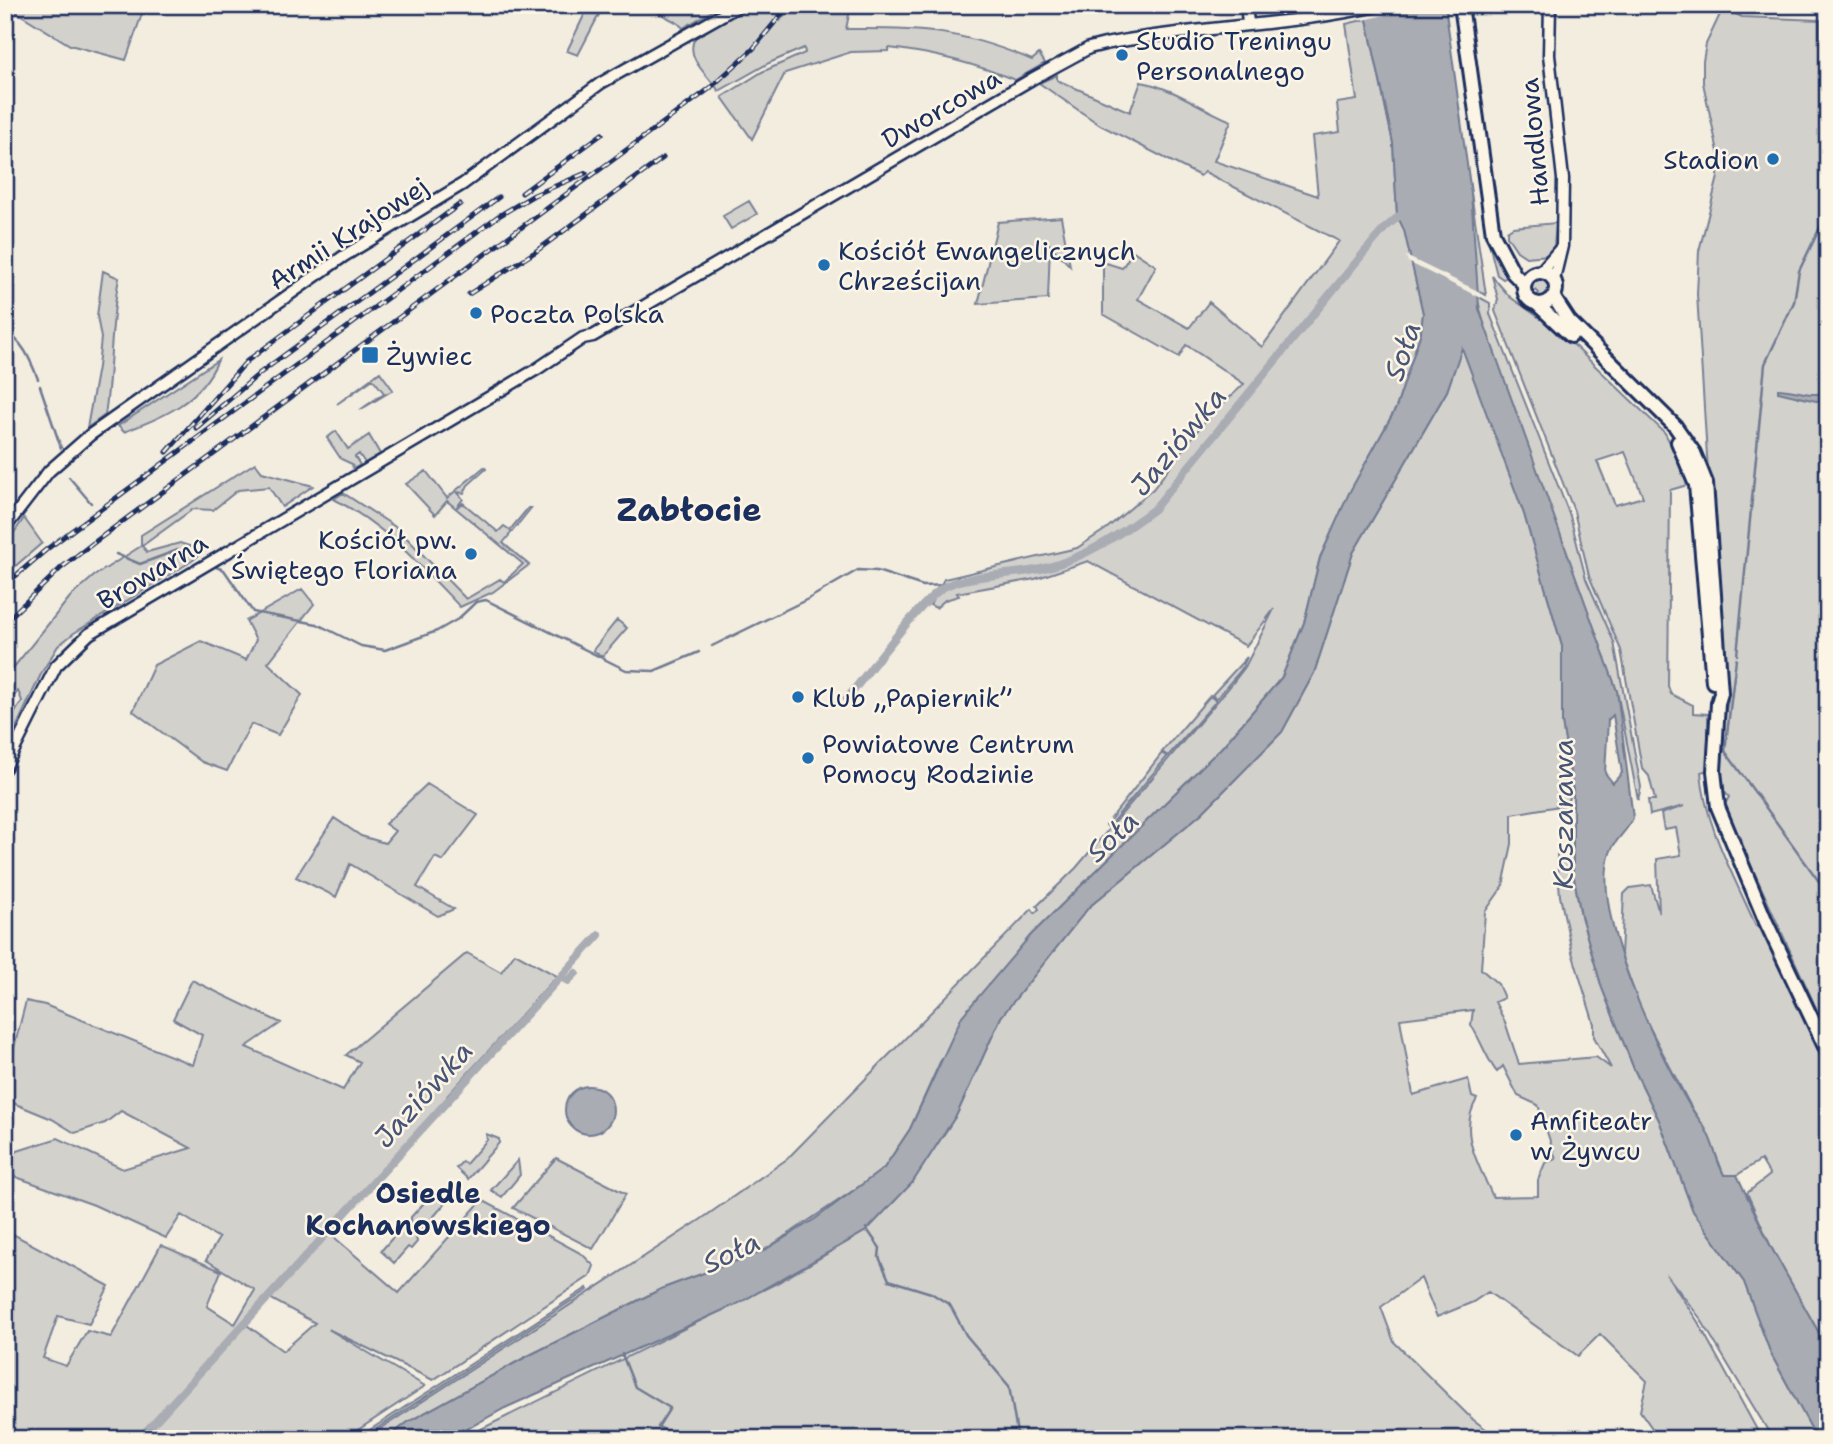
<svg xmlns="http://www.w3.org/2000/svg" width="1833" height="1444" viewBox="0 0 1833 1444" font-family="'Shantell Sans',sans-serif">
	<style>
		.green { fill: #d3d1cc; stroke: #778095; stroke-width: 2; fill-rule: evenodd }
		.water { fill: #a9acb3; stroke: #707a91; stroke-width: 2; fill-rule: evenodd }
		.pier { fill: #f3ede0 }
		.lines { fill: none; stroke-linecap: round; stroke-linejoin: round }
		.stream { stroke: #707a91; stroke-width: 2.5 }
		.canal { stroke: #a9acb3; stroke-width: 8 }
		.minor-casing { stroke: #1b2f5e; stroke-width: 15 }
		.major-casing { stroke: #1b2f5e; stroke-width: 18 }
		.minor { stroke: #fcf5e5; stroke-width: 10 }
		.major { stroke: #fcf5e5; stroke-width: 12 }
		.rail-casing { stroke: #1b2f5e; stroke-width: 5 }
		.rail { stroke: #fcf5e5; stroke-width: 2.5; stroke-dasharray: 8; stroke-linecap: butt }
		.poi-dot { fill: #1f6fb2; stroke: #fcf5e5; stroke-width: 2.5 }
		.labels { text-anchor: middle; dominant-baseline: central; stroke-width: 5; stroke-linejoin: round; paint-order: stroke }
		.poi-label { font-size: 26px; fill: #1b2f5e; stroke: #fcf5e5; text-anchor: start }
		.street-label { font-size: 26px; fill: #1b2f5e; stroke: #fcf5e5 }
		.water-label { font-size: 28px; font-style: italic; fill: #465478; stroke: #fcf5e5 }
		.neighbourhood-label { font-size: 28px; font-weight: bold; fill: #1b2f5e; stroke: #fcf5e5 }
		.district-label { font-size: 33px; font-weight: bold; fill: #1b2f5e; stroke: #fcf5e5 }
	</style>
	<rect width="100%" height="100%" fill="#f3ede0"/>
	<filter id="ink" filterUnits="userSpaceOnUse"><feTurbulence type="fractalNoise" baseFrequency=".0143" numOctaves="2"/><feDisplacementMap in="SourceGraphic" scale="14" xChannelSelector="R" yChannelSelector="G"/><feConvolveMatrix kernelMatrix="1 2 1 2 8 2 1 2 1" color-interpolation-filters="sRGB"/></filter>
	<g filter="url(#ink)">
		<!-- green -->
		<path class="green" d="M5,5H145L126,60L70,45Z
			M589,5H604L578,55L567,51Z
			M644,5L712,8L722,5L683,28L678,23Z
			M750,5H787L777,18L780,21L792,5H851L846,29C921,28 961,30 1032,60L1039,54L1045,63L1015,80C973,63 934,53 889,48V51L851,52L785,73L752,139L722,97L762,72L805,53L804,48L769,63L719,91C708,76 684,57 695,38Z
			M1723,8L1742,17L1820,20V40H1828V1034L1724,806L1729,797L1720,787V744L1728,700L1707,456L1697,294L1699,251L1718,177L1719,156L1703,83V61L1706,44Z
			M1367,19L1393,143L1397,215L1404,229L1423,313L1421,332L1396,408L1350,493L1320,557L1304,623L1282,677L1224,745L1030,936L940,1062L910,1129L884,1168L872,1178L763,1251L661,1289L524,1358L408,1422L386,1439H365L700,1220L787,1159L1032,909L1035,913L1039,909L1037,906L1076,868L1231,685L1245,667L1274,609L1246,646L1088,561L1035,579L957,593L959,596L945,600L936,608L930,605L944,579L1077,548L1106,529L1153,489L1204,422L1244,384L1186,345L1179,357L1103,314V262L1122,268L1133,251L1156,266L1138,299L1189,328L1209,302L1262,347L1339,241L1205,172L1200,176L1100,125L1039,83L1057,75V80L1130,112L1141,82C1174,88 1200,108 1231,121L1214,161L1318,196L1312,136L1340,132L1337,103L1357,100L1346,24Z
			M1471,193L1486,295L1476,290Z
			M749,201L757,214L731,229L723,216Z
			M1482,205L1493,250L1510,275L1503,279L1497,275C1491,252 1485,229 1482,205Z
			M1061,217L1070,266L1050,245L1048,299L978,304L998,222Z
			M1556,223L1554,246L1549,255L1526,257L1517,251L1507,236V231L1513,227Z
			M103,271L119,278C110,324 112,370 105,415L87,428L98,367L101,338L97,316Z
			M1492,276L1510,297L1560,332L1665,433L1691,484L1670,490L1668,686L1671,694L1693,705V713L1708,714V770L1701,772C1705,826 1734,876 1756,926L1761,924L1828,1066V1357L1819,1333L1771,1247L1747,1193L1770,1175L1761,1160L1737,1175H1724L1707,1132L1691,1107L1642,1013L1621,955L1624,894L1630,888L1651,885L1659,913L1657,859L1681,855L1676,828L1664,830L1661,814L1684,806L1650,815L1648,800H1655L1649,776L1642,768L1621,650L1589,576L1574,511L1495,311L1498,299ZM1625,452L1643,497L1615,505L1597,461Z
			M1536,279H1544L1550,286V293L1543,299L1535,298L1539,293L1536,290L1531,294L1530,291Z
			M1477,296L1490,303V314L1570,516L1586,579L1614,642L1641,787L1638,800L1617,691L1485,329Z
			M1462,346L1524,514L1562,646V722L1573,791L1565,805L1512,814V844L1503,886L1485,912L1481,969L1498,984L1504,998L1495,1002L1505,1022L1519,1064L1596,1057L1611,1068L1594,1037V1024L1572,952L1560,896L1557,855L1574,836L1573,872L1581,916L1602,988L1634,1069L1659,1120L1693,1211L1744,1282L1771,1354L1817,1439H1773L1700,1318L1666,1274L1698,1322L1762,1439H1654L1656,1434L1640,1411L1647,1381L1600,1334L1578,1356L1488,1292L1473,1302L1437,1317L1421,1278L1381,1307L1394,1342L1471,1418L1499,1439H461L777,1283L866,1231L912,1183L957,1114L1001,1017L1089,907L1202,813L1282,732L1314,673L1353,553L1447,391ZM1473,1010L1471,1025C1479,1037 1490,1065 1497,1072L1503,1066L1518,1096L1538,1105L1556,1159L1545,1163L1538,1180V1196L1493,1197C1479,1165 1457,1132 1477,1099L1472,1097L1468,1079L1413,1095L1400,1019Z
			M218,360C200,402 165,416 124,432L118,426Z
			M380,372L393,390L360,410L384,393L373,379L337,404Z
			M336,431L348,449L369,435L380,454L365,463L359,454L355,457L360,465L353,469L352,464L341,459L327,438Z
			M255,463L262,472L313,486L282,507L269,487L238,490L213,510L193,509L142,546L147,552L180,543L204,551L192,561L74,633L58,646L42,672L8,745L5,743V729L22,701L18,691L5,708V678L70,597L94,576L141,546V535Z
			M484,467L486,469L468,485L464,493L457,492L463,499L456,508L463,503L498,532L504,526L510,530L528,508H531L503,543L529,565L493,592L460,607C419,564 387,527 334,499L343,493L397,528L466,599L500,579L504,582L523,564L447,501L435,515L406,484L426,471L447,498Z
			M24,518L42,543L5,575V546Z
			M302,589L314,604L268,663L302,695L278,735L251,724L227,771L202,762L133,711L154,665L201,641L246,660L256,640L246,621Z
			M617,620L627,628L602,657L593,650Z
			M1247,657L1241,670L1216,699L1212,695Z
			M1210,696L1216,701L1168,756L1162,752Z
			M1162,753L1167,757L1108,827L1106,825Z
			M427,784L478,815L443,861L435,857L417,887L454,909L438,916L350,864L336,897L296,877L334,818L361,836L385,843L395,831L385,824Z
			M467,953L501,972L515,953L557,976L447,1096L450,1100L328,1232L399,1293L482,1200L582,1254L594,1266L590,1276L433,1380L328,1329L425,1386L344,1439H5V1245L13,1234L109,1286L89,1324L58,1316L43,1358L66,1366L87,1331L111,1337L161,1245L221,1271L207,1306L235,1324L255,1290L206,1260L219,1238L181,1215L166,1238L94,1205L5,1173V1155L58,1138L123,1169L191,1148L121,1111L105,1123L75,1133L52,1119L13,1103L5,1110V1062L11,1059L26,1001L45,1005L193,1065L202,1035L173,1019L192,980L281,1023L246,1047L343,1090L360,1062L346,1055ZM268,1297L315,1323L283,1351L244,1323Z
			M486,1134L499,1139V1143L468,1179L456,1168L462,1162L466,1164L487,1140Z
			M556,1158L626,1194L593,1249L513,1208Z
			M518,1160L520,1175L502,1197L491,1190Z
			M435,1191L447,1201L424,1228L417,1229L411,1223V1217Z
			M401,1228L415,1233L417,1242L411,1249L408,1247L394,1263L381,1251Z
			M587,1288L588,1290L361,1439H356Z"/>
		<!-- water -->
		<path class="water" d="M1364,5H1445L1471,193L1479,309L1617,691L1633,818C1628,831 1615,838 1610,853C1590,914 1659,1054 1691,1108C1696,1116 1702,1122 1706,1130C1714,1144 1716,1161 1724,1175H1737L1771,1247L1819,1333L1828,1357V1439H1817L1771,1354L1744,1282L1693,1211L1659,1120L1634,1069L1602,988L1581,916L1573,872V791L1562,722V646L1524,514L1462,348L1447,391L1353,553L1314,673L1282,732L1202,813L1089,907L1001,1017L957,1114L912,1183L866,1231L739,1303L505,1408L449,1439H386L408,1422L524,1358L661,1289L763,1251L815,1219L884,1168L910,1129L962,1016L1030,936L1224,745L1282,677L1304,623L1320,558L1349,493L1396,408L1421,332L1423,313L1404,230L1397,215L1393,143ZM1613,715L1622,773L1613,783L1605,773L1608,720Z
			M1778,389C1795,389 1811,398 1828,392V400L1816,401L1778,392Z
			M565 1110a24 24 0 1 1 48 0a24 24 0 1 1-48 0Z"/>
		<!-- pier -->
		<path class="pier" d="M1360,5H1427L1364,20Z
			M1406,256L1480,292L1481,298L1408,262Z"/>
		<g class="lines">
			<!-- stream -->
			<path class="stream" d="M5,332C23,340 31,362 38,379
				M40,386L61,448
				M69,477L91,503
				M116,554L140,564L178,550L198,555
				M216,567L224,570L253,612L317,624L361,646L385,650L437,631L458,619L476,602L486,600L626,670L654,671L699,652
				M712,646L808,599L858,570L877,571L923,586L946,585
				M1737,655L1765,364L1794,302L1799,271L1828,211
				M1736,659L1725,751L1828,894
				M866,1228L880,1248L879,1257L889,1280L931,1293L950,1305L966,1335L1009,1386L1018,1439
				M622,1354L635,1387L670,1408L658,1427L684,1439"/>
			<!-- canal -->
			<path class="canal" d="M847,699C864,677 925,595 946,586C968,575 1014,575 1041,569C1084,559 1119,535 1154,509L1362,255L1385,228L1405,211
				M562,978L568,981L576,973
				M139,1439L599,935"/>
			<defs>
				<path id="minor" d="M1246,5L1248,23
					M1550,5L1549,55L1563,179L1562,246L1554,279
					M1541,271L1560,249
					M5,528L49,471L90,435L344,256L463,184L601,83L740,5
					M5,768L56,666L89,634L537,369L583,338L593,336L1032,79L1089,48L1105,44C1196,26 1291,26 1381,5"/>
				<path id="major" d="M1461,5L1493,234L1514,274L1524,284
					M1524 288a16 16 0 1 1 32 0a16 16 0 1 1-32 0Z
					M1554,298L1569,321L1675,426L1694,453L1706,483L1721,693L1718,703L1714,771L1718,807L1766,922L1828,1053
					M1538,305L1571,336
					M1678,442L1696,485L1713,682"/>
			</defs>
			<!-- minor casing -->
			<use href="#minor" class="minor-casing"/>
			<!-- major casing -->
			<use href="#major" class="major-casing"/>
			<!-- minor -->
			<use href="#minor" class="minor"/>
			<!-- major -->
			<use href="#major" class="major"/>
			<defs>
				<path id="rail" d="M522,193L602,134
					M469,294L535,252L663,158
					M196,428L260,373L499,197
					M167,452L247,361L460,204
					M5,585L47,549L497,217L534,195L586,173
					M5,622L61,568L92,544L709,89L753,49L789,5"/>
			</defs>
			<!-- rail casing -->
			<use href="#rail" class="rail-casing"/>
			<!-- rail -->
			<use href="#rail" class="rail"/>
		</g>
	</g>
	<!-- markers -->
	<g class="poi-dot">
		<circle cx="1122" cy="55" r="7"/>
		<circle cx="1773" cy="159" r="7"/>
		<circle cx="824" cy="265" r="7"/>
		<circle cx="476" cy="313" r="7"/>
		<rect x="361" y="346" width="18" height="18" rx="3.5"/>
		<circle cx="471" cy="554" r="7"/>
		<circle cx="798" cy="697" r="7"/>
		<circle cx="808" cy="758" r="7"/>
		<circle cx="1516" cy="1135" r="7"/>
	</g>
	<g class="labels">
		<!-- poi labels -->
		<g class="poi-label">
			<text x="1136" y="40">Studio Treningu<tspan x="1136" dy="30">Personalnego</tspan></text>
			<text x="1759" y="159" text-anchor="end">Stadion</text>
			<text x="838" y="250">Kościół Ewangelicznych<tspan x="838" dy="30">Chrześcijan</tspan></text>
			<text x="490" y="313">Poczta Polska</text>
			<text x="386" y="355">Żywiec</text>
			<text x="457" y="539" text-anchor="end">Kościół pw.<tspan x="457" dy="30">Świętego Floriana</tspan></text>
			<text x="812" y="697">Klub „Papiernik”</text>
			<text x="822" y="743">Powiatowe Centrum<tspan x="822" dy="30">Pomocy Rodzinie</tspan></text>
			<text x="1530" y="1120">Amfiteatr<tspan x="1530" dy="30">w Żywcu</tspan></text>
		</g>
		<!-- street labels -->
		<g class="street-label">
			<text transform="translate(941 108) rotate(-30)">Dworcowa</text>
			<text transform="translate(1534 142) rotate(-95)">Handlowa</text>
			<text transform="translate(348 233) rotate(-33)">Armii Krajowej</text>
			<text transform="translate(152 571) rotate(-31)">Browarna</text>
		</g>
		<!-- water labels -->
		<g class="water-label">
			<text transform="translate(1402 351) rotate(-71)">Soła</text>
			<text transform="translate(1178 441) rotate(-50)">Jaziówka</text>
			<text transform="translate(1563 814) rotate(-90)">Koszarawa</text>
			<text transform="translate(1112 836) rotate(-43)">Soła</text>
			<text transform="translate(423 1094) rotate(-48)">Jaziówka</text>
			<text transform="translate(731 1252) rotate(-25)">Soła</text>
		</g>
		<!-- neighbourhood labels -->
		<g class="neighbourhood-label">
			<text x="428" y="1193">Osiedle<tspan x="428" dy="32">Kochanowskiego</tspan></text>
		</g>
		<!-- district labels -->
		<g class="district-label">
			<text x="689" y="509">Zabłocie</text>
		</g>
	</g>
	<!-- margin -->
	<rect width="1833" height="1444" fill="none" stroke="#fcf5e5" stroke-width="28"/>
	<rect x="14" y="14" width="1805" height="1416" fill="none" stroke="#1b2f5e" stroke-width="2.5" filter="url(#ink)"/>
</svg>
